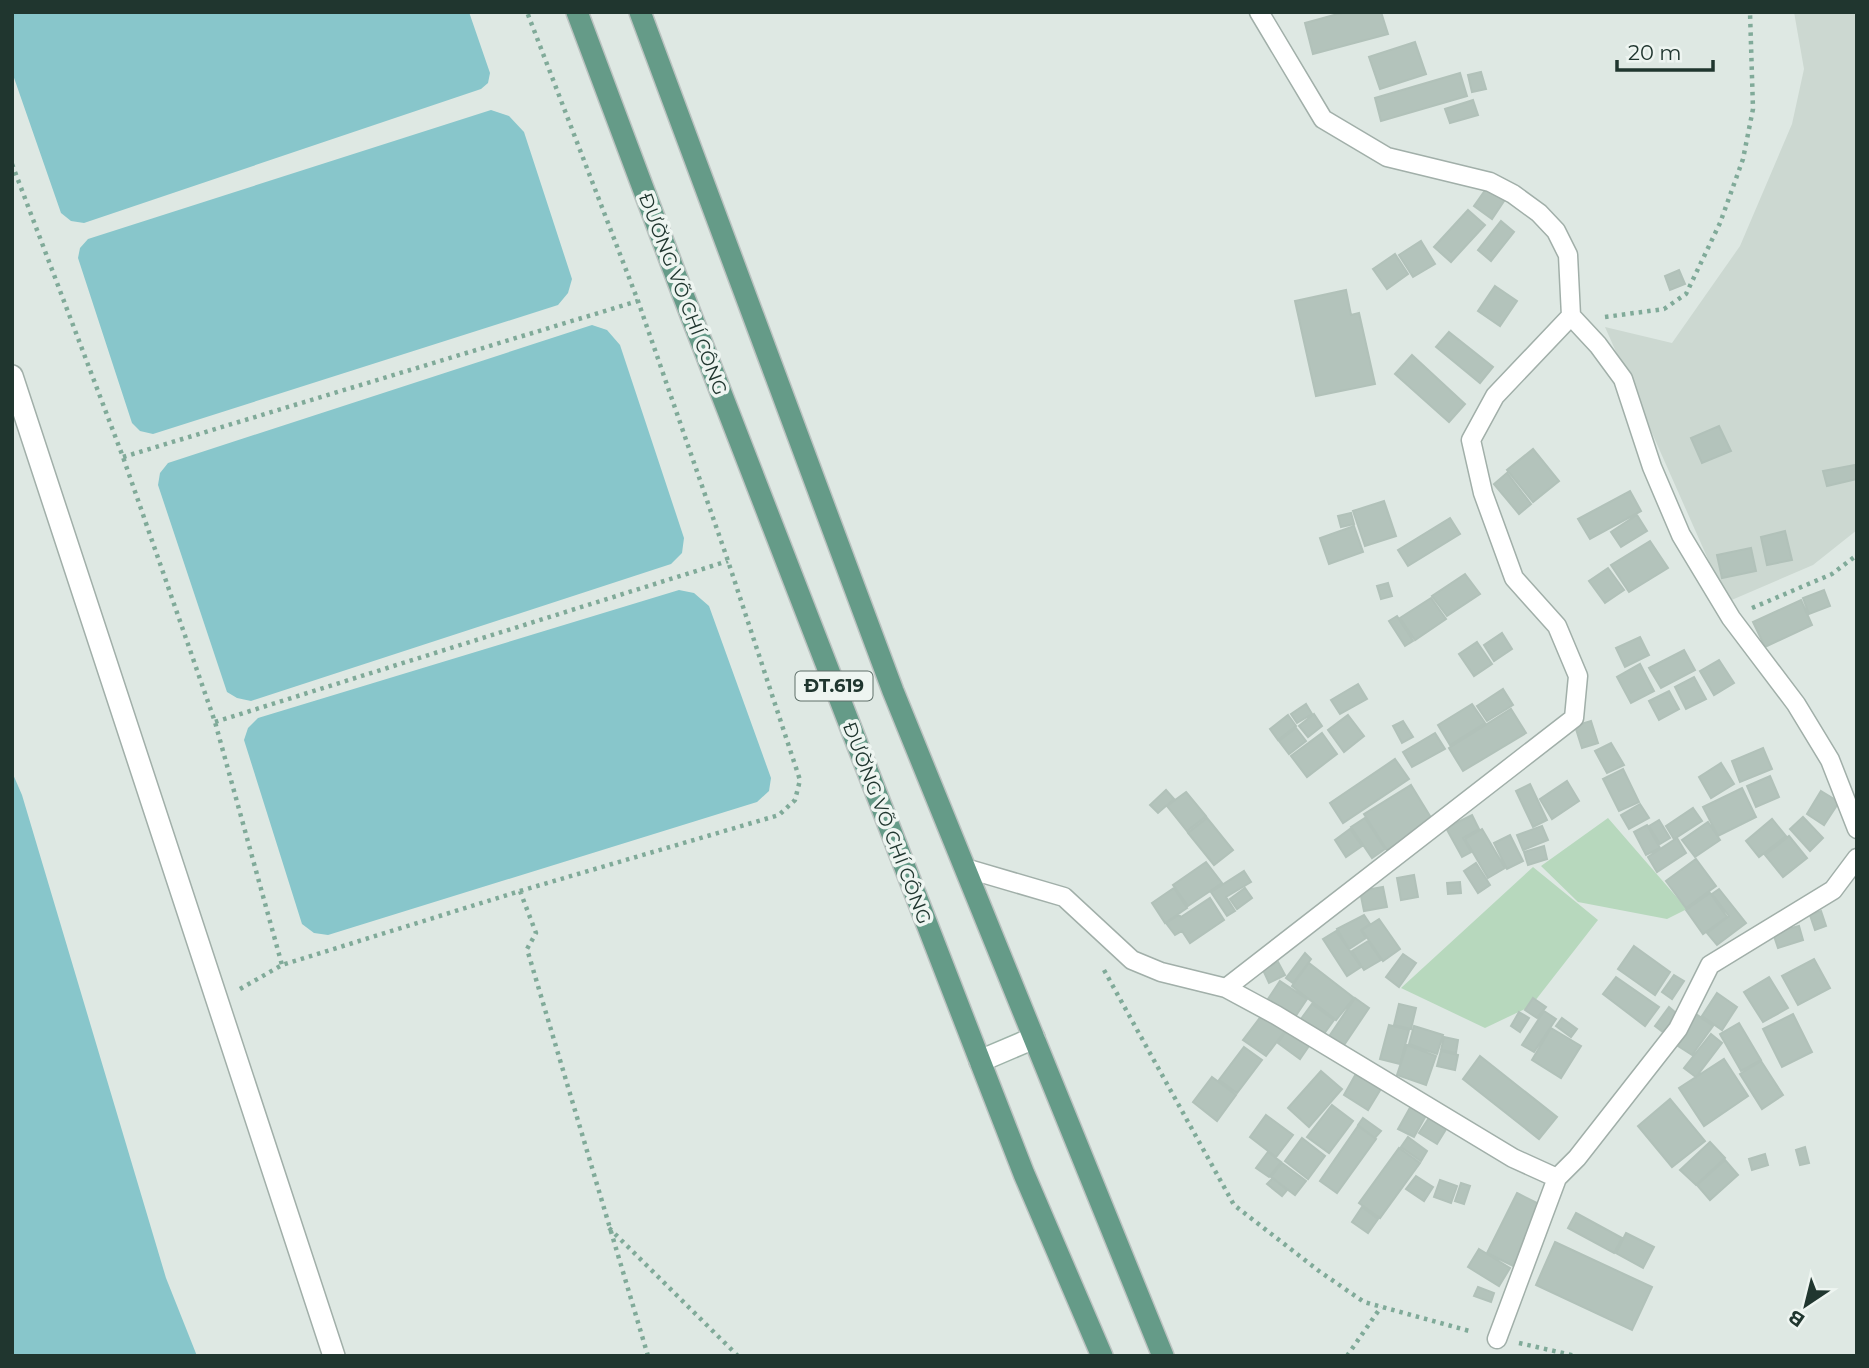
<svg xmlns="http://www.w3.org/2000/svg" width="1869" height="1368" viewBox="0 0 1869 1368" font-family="Montserrat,sans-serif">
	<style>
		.built { fill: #ccd8d1 }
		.green { fill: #b7d8bd }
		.water { fill: #88c6cb }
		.building { fill: #b3c3bb; stroke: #b1c1b9; stroke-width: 2 }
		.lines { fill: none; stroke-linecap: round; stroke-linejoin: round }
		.service-casing { stroke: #a1afa9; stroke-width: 21 }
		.minor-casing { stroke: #a1afa9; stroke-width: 24 }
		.secondary-casing { stroke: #9eb3a9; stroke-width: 24 }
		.primary-casing { stroke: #bcc3c1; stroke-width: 24 }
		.path { stroke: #80aa99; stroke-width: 4.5; stroke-dasharray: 3.5 5; stroke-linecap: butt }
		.service { stroke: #fff; stroke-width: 18 }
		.minor { stroke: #fff; stroke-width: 21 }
		.secondary { stroke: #fff; stroke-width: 21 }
		.primary { stroke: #659b88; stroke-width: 21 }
		.labels { text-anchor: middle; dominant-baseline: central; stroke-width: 7; stroke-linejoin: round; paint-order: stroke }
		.shield { fill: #eef5f1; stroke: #5e6f69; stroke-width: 2 }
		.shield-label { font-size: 18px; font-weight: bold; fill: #20362f }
		.street-label { font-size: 19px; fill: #20362f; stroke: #eef5f1 }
	</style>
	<rect width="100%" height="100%" fill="#dee8e3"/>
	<!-- built -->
	<path class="built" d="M1794,12H1857V530L1813,565L1727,602L1605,327L1672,343L1740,246L1792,124L1804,69Z"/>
	<!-- green -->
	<path class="green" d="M1608,818L1687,909L1667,919L1578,902L1541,866Z
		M1533,867L1598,920L1531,1006L1485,1028L1401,988Z"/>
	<!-- water -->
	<path class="water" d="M12,12H469L490,73L488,83L481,89L84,223L71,221L61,213L12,72Z
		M491,110L509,116L524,132L572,279L568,293L558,305L153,434L140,431L132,423L78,258L80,248L88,239Z
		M592,325L607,330L620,345L684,538L682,553L671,564L251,701L237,698L227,692L158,485L160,473L168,463Z
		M679,590L694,593L709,606L771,778L769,791L757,802L328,935L314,933L302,924L244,740L248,728L258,718Z
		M12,772L22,795L166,1278L197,1356H12Z"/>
	<!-- building -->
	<path class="building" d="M1345,12H1381L1388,34L1313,54L1305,23Z
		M1415,42L1426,74L1380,89L1369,57Z
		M1481,72L1486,89L1472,92L1468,75Z
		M1460,73L1467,96L1381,121L1375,98Z
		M1473,100L1478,115L1450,123L1445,109Z
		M1488,186L1506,198L1492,219L1474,206Z
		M1468,210L1485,225L1451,262L1434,247Z
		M1501,221L1514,232L1491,261L1478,250Z
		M1421,241L1435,264L1413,277L1399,255Z
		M1395,254L1408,274L1387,289L1373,269Z
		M1679,270L1685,284L1670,290L1665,276Z
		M1495,286L1517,301L1500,326L1478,311Z
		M1346,290L1351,315L1359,313L1375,384L1316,396L1295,301Z
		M1449,332L1493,367L1480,383L1436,347Z
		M1412,355L1465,404L1449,422L1395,374Z
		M1719,426L1731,451L1702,463L1691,438Z
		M1533,449L1559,481L1533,502L1507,470Z
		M1855,465L1857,479L1827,486L1823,471Z
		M1507,473L1531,504L1519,514L1494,484Z
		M1630,491L1641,511L1590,539L1578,519Z
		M1384,501L1396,536L1365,546L1353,511Z
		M1351,513L1354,524L1341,527L1338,516Z
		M1637,515L1647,531L1621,547L1611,532Z
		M1450,518L1460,534L1408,566L1398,550Z
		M1354,526L1363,552L1329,564L1320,538Z
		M1785,531L1792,560L1767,565L1761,537Z
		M1650,541L1668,568L1629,592L1611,565Z
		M1751,548L1756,571L1722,578L1717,555Z
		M1608,568L1624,590L1605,603L1589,581Z
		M1465,574L1480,594L1447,616L1432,596Z
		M1388,583L1392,596L1381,599L1377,586Z
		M1824,590L1830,606L1809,614L1803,598Z
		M1431,598L1446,619L1415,640L1400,618Z
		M1801,600L1812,625L1765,647L1753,622Z
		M1397,616L1413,641L1405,646L1389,621Z
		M1502,633L1512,649L1494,661L1484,645Z
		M1640,637L1649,655L1625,667L1616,648Z
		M1477,642L1492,664L1474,676L1459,654Z
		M1684,650L1695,670L1661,688L1649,668Z
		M1719,660L1734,683L1714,695L1700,671Z
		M1640,664L1654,691L1631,703L1617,677Z
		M1694,677L1706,699L1686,709L1675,687Z
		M1358,684L1367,699L1340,714L1331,700Z
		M1503,689L1513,705L1487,721L1477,706Z
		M1669,691L1679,709L1659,720L1649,701Z
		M1306,704L1312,714L1297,723L1291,714Z
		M1472,704L1485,723L1450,745L1438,725Z
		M1511,709L1526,733L1463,771L1449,748Z
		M1314,714L1322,726L1308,737L1299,726Z
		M1288,715L1296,726L1278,740L1270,729Z
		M1348,715L1364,736L1344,752L1328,730Z
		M1403,721L1413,737L1402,743L1393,726Z
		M1591,721L1598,743L1582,748L1575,726Z
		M1296,728L1306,741L1289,754L1279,741Z
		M1322,733L1337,754L1307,777L1291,756Z
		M1435,733L1445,749L1412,767L1403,752Z
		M1611,743L1624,765L1607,773L1595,751Z
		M1763,748L1772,769L1740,782L1732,761Z
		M1395,759L1409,779L1343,823L1330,803Z
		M1721,763L1734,784L1711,798L1699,777Z
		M1623,769L1639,802L1619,811L1603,779Z
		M1770,776L1779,797L1756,807L1747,786Z
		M1567,781L1579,801L1552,819L1540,799Z
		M1530,784L1547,820L1533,827L1516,791Z
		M1411,785L1433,821L1387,850L1364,814Z
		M1742,788L1756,817L1718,836L1703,807Z
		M1166,790L1174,799L1158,813L1150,805Z
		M1821,791L1839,802L1824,825L1807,814Z
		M1186,792L1206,816L1187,831L1167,806Z
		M1640,804L1649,818L1629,829L1621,815Z
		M1693,808L1702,821L1674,839L1666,826Z
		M1472,815L1479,829L1463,838L1471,852L1462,857L1446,828Z
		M1803,817L1823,838L1810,851L1790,829Z
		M1207,818L1233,850L1214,865L1188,833Z
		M1365,818L1385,849L1372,858L1351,827Z
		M1772,819L1786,836L1759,857L1746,841Z
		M1659,820L1670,838L1660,844L1649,826Z
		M1708,822L1720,840L1695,857L1682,840Z
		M1647,825L1660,848L1646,855L1634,832Z
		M1542,826L1548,840L1523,850L1517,835Z
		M1350,829L1362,846L1346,857L1335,840Z
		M1482,829L1505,868L1488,878L1465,839Z
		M1510,835L1523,861L1507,869L1494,843Z
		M1789,836L1807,858L1783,877L1765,855Z
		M1677,838L1686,853L1657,872L1648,857Z
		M1544,846L1547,859L1528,865L1524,852Z
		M1696,859L1716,886L1686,908L1666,881Z
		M1206,862L1222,883L1188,906L1173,885Z
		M1476,863L1490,885L1478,893L1464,871Z
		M1244,871L1251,882L1226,897L1235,911L1227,916L1211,892Z
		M1414,875L1418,897L1401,900L1397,878Z
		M1460,882L1461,893L1448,894L1447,883Z
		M1383,887L1387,907L1364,911L1360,891Z
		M1174,888L1187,908L1165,923L1152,903Z
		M1245,888L1252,898L1237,909L1230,899Z
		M1719,889L1746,923L1717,945L1707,933L1729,916L1712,894Z
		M1710,893L1727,917L1703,934L1686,910Z
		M1210,898L1224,920L1190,943L1182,931L1175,935L1166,923L1179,915L1181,917Z
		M1821,911L1826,926L1815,930L1810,915Z
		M1364,915L1370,924L1361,930L1366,938L1349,949L1337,929Z
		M1379,919L1400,949L1383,961L1362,930Z
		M1799,926L1803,940L1778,948L1773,933Z
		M1336,931L1361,967L1347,976L1323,939Z
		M1368,941L1381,960L1364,970L1352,951Z
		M1634,946L1670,972L1655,995L1618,969Z
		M1305,953L1311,959L1293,983L1286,978Z
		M1403,954L1416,963L1399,987L1386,977Z
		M1814,959L1830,988L1798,1005L1782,976Z
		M1278,962L1285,975L1269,983L1263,970Z
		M1309,963L1354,998L1336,1020L1292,986Z
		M1674,975L1684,981L1672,999L1662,992Z
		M1616,977L1659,1007L1645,1026L1603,994Z
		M1769,977L1788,1008L1763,1022L1744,992Z
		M1280,981L1307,999L1295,1017L1268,999Z
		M1717,993L1737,1007L1722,1030L1702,1016Z
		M1355,998L1369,1008L1342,1048L1328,1038Z
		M1533,998L1546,1007L1537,1018L1525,1010Z
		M1312,1004L1334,1020L1323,1035L1301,1019Z
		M1399,1004L1416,1008L1411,1029L1394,1025Z
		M1669,1007L1677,1014L1663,1032L1655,1026Z
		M1544,1011L1556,1019L1534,1052L1522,1045Z
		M1519,1012L1529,1018L1520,1032L1511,1026Z
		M1696,1014L1713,1026L1692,1055L1675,1044Z
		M1793,1014L1812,1052L1782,1067L1763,1029Z
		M1262,1015L1285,1031L1266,1056L1243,1040Z
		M1562,1018L1577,1029L1571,1037L1556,1026Z
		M1739,1023L1761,1060L1741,1071L1720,1034Z
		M1389,1025L1409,1030L1400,1064L1380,1059Z
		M1414,1026L1443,1035L1437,1054L1409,1044Z
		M1289,1027L1311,1043L1300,1059L1278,1043Z
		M1551,1028L1581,1046L1561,1078L1532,1060Z
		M1711,1034L1722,1043L1696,1077L1684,1068Z
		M1444,1037L1458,1040L1456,1053L1441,1050Z
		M1407,1045L1436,1056L1426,1085L1397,1075Z
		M1244,1047L1262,1060L1237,1093L1219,1080Z
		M1441,1051L1458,1055L1455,1070L1437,1066Z
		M1480,1056L1557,1117L1539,1139L1463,1079Z
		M1724,1059L1748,1096L1704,1126L1679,1088Z
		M1761,1061L1783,1095L1762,1109L1740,1074Z
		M1321,1071L1342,1089L1309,1127L1288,1108Z
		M1357,1072L1382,1087L1368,1110L1344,1095Z
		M1212,1077L1236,1095L1217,1121L1193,1102Z
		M1670,1099L1705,1141L1672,1167L1638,1126Z
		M1412,1104L1428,1112L1414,1137L1398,1129Z
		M1332,1105L1353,1121L1329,1153L1307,1137Z
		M1266,1115L1293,1135L1276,1157L1250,1137Z
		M1431,1115L1448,1126L1437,1144L1419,1133Z
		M1363,1118L1381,1131L1375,1138L1358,1125Z
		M1358,1126L1376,1139L1337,1193L1320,1181Z
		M1408,1137L1427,1151L1421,1161L1401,1147Z
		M1302,1138L1325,1156L1308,1179L1285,1161Z
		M1710,1142L1725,1158L1696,1185L1680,1170Z
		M1805,1147L1809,1163L1800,1165L1796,1150Z
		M1399,1148L1420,1163L1380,1218L1359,1203Z
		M1268,1152L1281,1162L1269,1177L1256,1168Z
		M1765,1154L1768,1165L1752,1170L1749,1159Z
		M1725,1160L1738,1175L1710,1200L1697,1185Z
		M1282,1163L1306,1181L1295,1195L1271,1177Z
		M1416,1176L1433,1187L1424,1201L1406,1189Z
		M1273,1178L1287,1190L1282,1196L1267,1184Z
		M1440,1180L1457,1186L1451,1203L1434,1197Z
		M1461,1183L1470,1186L1464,1204L1455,1201Z
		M1517,1193L1543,1206L1513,1266L1487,1253Z
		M1362,1207L1378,1219L1368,1233L1352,1222Z
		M1576,1213L1622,1238L1614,1253L1568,1228Z
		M1626,1233L1654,1247L1643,1268L1616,1253Z
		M1555,1242L1652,1287L1632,1330L1536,1285Z
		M1479,1249L1510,1268L1499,1286L1468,1267Z
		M1478,1287L1494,1293L1491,1302L1474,1296Z"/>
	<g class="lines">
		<defs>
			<path id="service" d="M1259,12L1323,119L1387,157L1490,182L1513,194L1539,213L1556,231L1568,255L1571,316L1598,345L1623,379L1652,467L1681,535L1731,618L1796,704L1830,760L1857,829
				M1571,316L1495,396L1471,440L1483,493L1514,578L1557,626L1578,676L1574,718L1226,988L1276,1015L1513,1158L1557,1178L1577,1158L1678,1029L1710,965L1833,890L1857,858
				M965,868L1064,897L1132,960L1161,972L1226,988
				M1497,1339L1557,1178"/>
			<path id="minor" d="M12,376L334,1356"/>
			<path id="secondary" d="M980,1061L1034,1038"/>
			<path id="primary" d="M577,12L682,292L980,1061L1024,1174L1102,1356
				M640,12L893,691L1163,1356"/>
		</defs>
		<!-- service casing -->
		<use href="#service" class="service-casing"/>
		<!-- minor casing -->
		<use href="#minor" class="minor-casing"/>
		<!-- secondary casing -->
		<use href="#secondary" class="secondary-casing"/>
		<!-- primary casing -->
		<use href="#primary" class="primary-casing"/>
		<!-- path -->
		<path class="path" d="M12,164L123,457L215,722L282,965
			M1605,317L1664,309L1686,294L1720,223L1743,159L1753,109L1750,12
			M123,457L638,301
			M1752,608L1832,574L1857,555
			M215,722L728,561
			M520,891L536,933L527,949L648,1356
			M1104,970L1234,1205L1319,1271L1364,1302L1473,1332
			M240,989L282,965L520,891L779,815L795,800L800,780L728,561L638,301L527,12
			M609,1228L738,1356
			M1519,1343L1576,1356
			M1347,1356L1381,1307"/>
		<!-- service -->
		<use href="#service" class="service"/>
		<!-- minor -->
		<use href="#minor" class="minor"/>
		<!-- secondary -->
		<use href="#secondary" class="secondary"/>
		<!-- primary -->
		<use href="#primary" class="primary"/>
	</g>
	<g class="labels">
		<!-- shield labels -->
		<rect class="shield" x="795.5" y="671.5" width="77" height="29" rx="5"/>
		<g class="shield-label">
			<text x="834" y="686">ĐT.619</text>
		</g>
		<!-- street labels -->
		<g class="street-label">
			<text transform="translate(683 294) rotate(69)">ĐƯỜNG VÕ CHÍ CÔNG</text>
			<text transform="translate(887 823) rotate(69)">ĐƯỜNG VÕ CHÍ CÔNG</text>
		</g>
	</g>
	<!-- border -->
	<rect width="1869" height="1368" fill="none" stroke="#20362f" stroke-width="28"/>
	<!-- north arrow -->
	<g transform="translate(1806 1305) rotate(215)" stroke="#eef5f1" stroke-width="5" paint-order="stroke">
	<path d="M0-5L12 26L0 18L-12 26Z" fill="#20362f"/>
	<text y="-10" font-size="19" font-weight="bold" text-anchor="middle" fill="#20362f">B</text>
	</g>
	<!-- scale -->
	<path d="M1617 60v10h96v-10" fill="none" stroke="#20362f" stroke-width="3.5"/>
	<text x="1628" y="60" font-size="21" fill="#20362f" stroke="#eef5f1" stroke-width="5" paint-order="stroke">20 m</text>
</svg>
